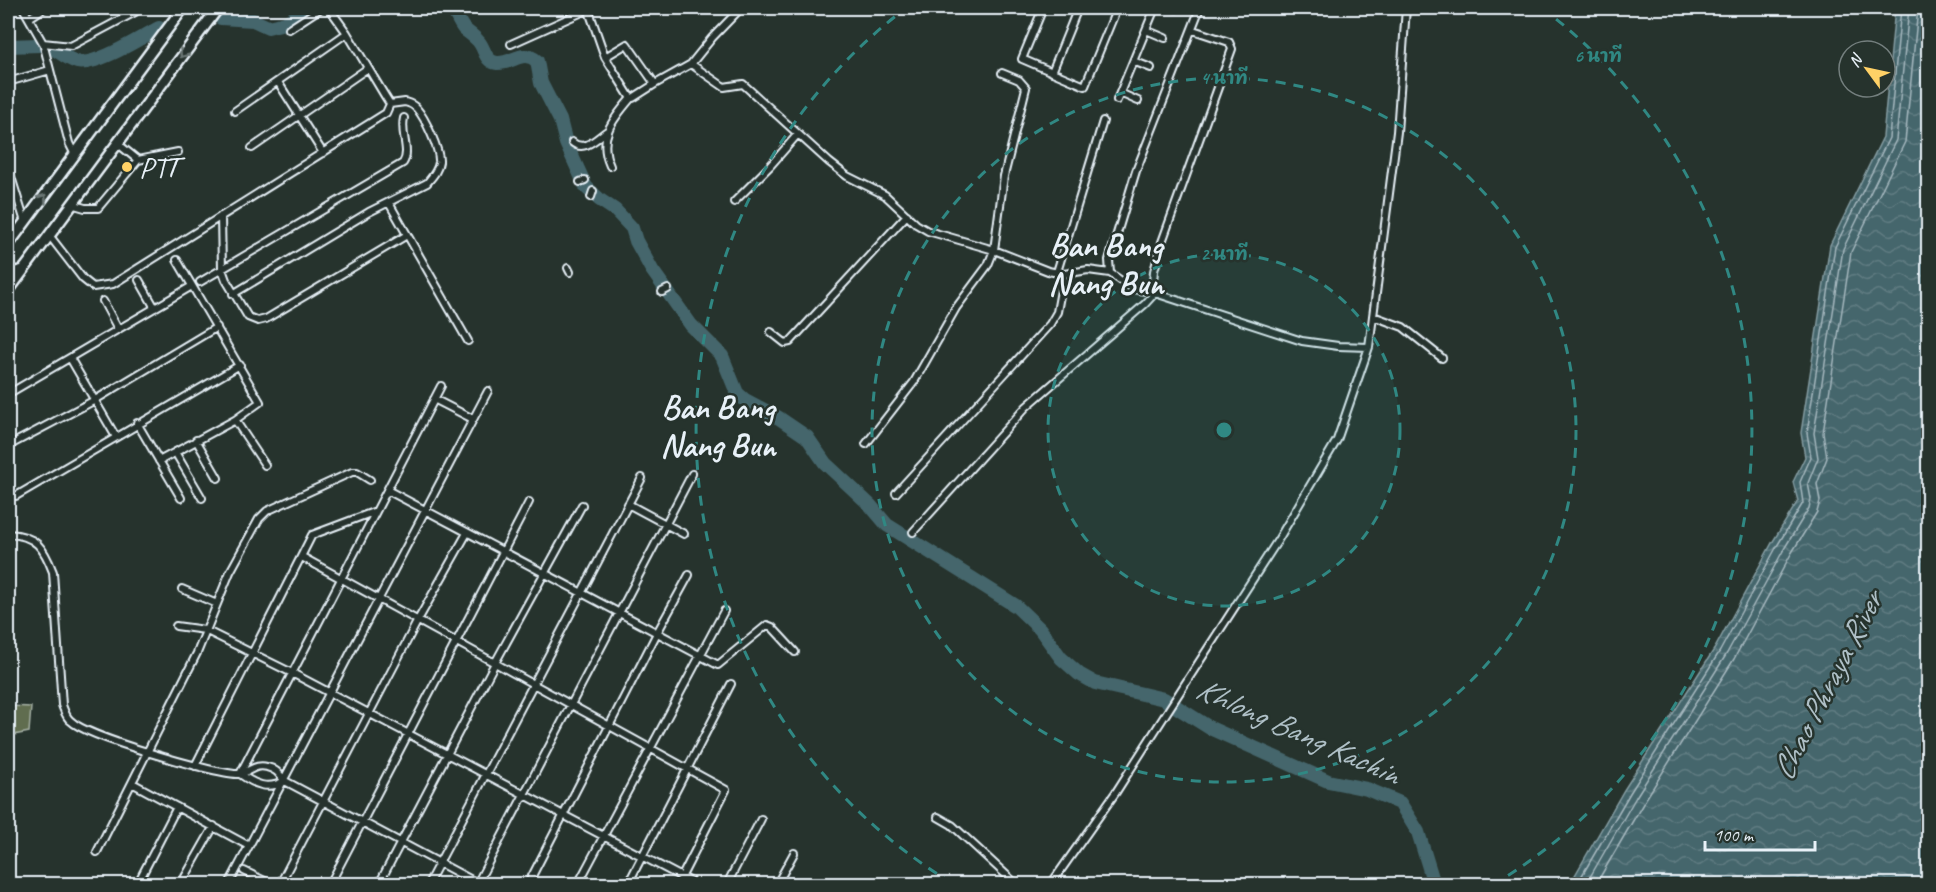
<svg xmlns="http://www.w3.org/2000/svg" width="1936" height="892" viewBox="0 0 1936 892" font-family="Caveat,'Playpen Sans Thai',sans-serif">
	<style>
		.grass { fill: #616d4f; stroke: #a4afa4; stroke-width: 1.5 }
		.water { fill: url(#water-waves); stroke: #869ea4; stroke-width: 1.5 }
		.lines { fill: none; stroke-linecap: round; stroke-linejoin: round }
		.shore { stroke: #a7b9c0; stroke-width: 1.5 }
		.river { stroke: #45666c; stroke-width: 14 }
		.street-casing { stroke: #e8f1f8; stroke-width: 10 }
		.primary-casing { stroke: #e8f1f8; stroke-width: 14 }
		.street { stroke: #26332d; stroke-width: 6 }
		.primary { stroke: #26332d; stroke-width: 9 }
		.oneway { stroke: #6a7674 }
		.ring { fill: none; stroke: #308883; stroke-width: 3; stroke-dasharray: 10 8 }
		.poi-dot { fill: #ffd166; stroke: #26332d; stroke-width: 2 }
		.labels { text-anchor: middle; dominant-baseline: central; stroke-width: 5; stroke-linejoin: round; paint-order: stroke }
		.poi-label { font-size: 30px; fill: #e8f1f8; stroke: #26332d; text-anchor: start }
		.water-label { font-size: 32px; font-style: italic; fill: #afc0c7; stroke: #26332d }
		.quarter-label { font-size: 33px; font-weight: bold; fill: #e8f1f8; stroke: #26332d }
		.centre { fill: #308883; stroke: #26332d; stroke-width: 3 }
		.ring-label { font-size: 18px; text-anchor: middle; font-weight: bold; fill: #308883; stroke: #26332d; stroke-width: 5; stroke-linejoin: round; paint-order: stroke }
	</style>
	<defs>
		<pattern id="water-waves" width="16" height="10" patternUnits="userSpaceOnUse" patternTransform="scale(1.5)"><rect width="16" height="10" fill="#45666c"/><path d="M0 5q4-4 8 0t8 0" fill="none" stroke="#607c82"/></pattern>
	</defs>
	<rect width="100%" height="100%" fill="#26332d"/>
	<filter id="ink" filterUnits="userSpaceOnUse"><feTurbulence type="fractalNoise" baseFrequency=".0167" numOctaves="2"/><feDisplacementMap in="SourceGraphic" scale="12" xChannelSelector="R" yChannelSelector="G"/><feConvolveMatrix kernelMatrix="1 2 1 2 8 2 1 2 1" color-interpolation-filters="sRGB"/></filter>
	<g filter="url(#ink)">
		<!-- grass -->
		<path class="grass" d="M8,706L31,707L29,732L8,736Z"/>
		<!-- water -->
		<path class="water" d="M1895,8H1928V866L1919,884H1570L1624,790L1715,648L1772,543L1798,501L1793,482L1805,457L1801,433L1830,245L1883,137Z"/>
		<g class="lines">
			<!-- shore -->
			<path class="shore" d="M1577,884L1630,793L1720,651L1777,546L1803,503L1800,482L1811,457L1807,433L1835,247L1889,138L1901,8
				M1586,884L1636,797L1726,655L1784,549L1809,508L1811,499L1808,483L1818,458L1814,433L1843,249L1896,140L1909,8
				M1596,884L1644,802L1734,659L1791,554L1817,512L1820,501L1817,484L1827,458L1823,433L1851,252L1905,142L1918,8"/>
			<!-- river -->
			<path class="river" d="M452,8C456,14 459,23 464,29C469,33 475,37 479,42C485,49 485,62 497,63C513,64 522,48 537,61L541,83L560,120L566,143L586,187L600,200L615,210L632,228L636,241L652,270L691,325L722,356L737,393L745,400L779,418L807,437L825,463L870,505L887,525L1016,606L1040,629L1061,658L1079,674L1095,683L1164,699L1210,728L1328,781L1367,789L1400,803L1418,832L1434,884
				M221,18L253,20L268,27L285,23L308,8
				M8,46L40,45
				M48,46C58,50 66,59 77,62C96,67 141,37 159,28"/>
			<defs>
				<path id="street" d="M23,8L43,43L69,143L75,155
					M588,8L605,57L630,97L633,98L655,84L691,64L712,38L741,8
					M1043,8L1022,59L1085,86L1117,8
					M1172,8L1176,9
					M29,18L44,8
					M289,29L321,8
					M1146,30L1165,38
					M43,43L71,46L135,12
					M511,44L589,9
					M605,57L627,44L655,84
					M1133,61L1151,68
					M691,64L724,87L743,84L829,162L847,176L885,195L916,224L928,231L994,250L1048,271L1064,274L1088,270L1110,273L1133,289L1152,292L1302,341L1338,346L1369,347
					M1052,72L1078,8
					M8,82L50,70
					M278,82L323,153
					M1120,93L1138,101
					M1117,100L1155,8
					M235,111L347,33
					M572,142C584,153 597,138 607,131
					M252,148L368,68
					M138,160L178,152
					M610,166C597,137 613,119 631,98
					M8,167L25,222
					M580,182L585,180
					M591,197L593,191
					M734,202L770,166L798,134
					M389,203L468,341
					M71,204L85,208H98L138,160L117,143
					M221,216L222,269L226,280L248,317L258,321L266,319L407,235
					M49,235L83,279L93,287L113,284L386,113L390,104L385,96L347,33L329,8
					M568,268L570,272
					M1057,272L1103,121
					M1110,273L1109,260L1136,171L1200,8
					M139,280L155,308
					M200,282L403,163C411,151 400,134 404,118
					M662,292L668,289
					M1152,292L1154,271L1162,242L1232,49L1229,42L1193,30
					M233,294L369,212L427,183C432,177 438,171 439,162C440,150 425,118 417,109C414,105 409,103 405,102L390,104
					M103,301L118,329
					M1373,316L1403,327L1442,358
					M771,332L785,343L790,342L907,215
					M70,358L116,437
					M8,394L192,286
					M434,399L473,419
					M235,420L265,465
					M137,423L181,498
					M196,440L218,478
					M866,444L914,382L956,308L988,265L994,250L1004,176L1026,88L1019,80L1002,73
					M8,446L95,400L217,327
					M175,452L202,498
					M159,461L235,420L260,402L177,260
					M387,490L718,665L767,625L772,627L795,652
					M896,493L1050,324L1057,312L1064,274
					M8,494L16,496L240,365
					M628,504L684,534
					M913,532L1026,407L1145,304L1155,293
					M8,534C36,535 44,548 53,572L62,705C64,710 66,718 71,721C87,737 212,773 237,774C248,774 255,763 267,767C276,769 279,774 285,781L479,884
					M302,557L726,790L678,884
					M182,589L217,604
					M176,626L205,630L292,673L695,884
					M195,766L312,535L376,511
					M284,781C268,791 254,784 240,774L441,386
					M132,783L249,846
					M938,817L952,825L1016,884
					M97,852L197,653L230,572L259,519L267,511L352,472H357L370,480
					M244,871L271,884
					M141,877L177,807
					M181,884L214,826
					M229,884L488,391
					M280,884L418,620L467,533
					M330,884L529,502
					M379,884L495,663L582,505
					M428,884L642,478
					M477,884L692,474
					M528,884L657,633L689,575
					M578,884L724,611
					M628,884L731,684
					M727,884L761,819
					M777,884L794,853
					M1051,884L1116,792L1183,687L1278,540L1337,440L1369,347L1397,132L1406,8"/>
				<path id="primary" d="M8,245L183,8
					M8,270L16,272L23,270
					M8,291L218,8"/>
			</defs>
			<!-- street casing -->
			<use href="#street" class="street-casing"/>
			<!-- primary casing -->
			<use href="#primary" class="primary-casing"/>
			<!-- street -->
			<use href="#street" class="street"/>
			<!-- primary -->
			<use href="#primary" class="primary"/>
		</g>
		<!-- one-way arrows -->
		<defs><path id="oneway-chevron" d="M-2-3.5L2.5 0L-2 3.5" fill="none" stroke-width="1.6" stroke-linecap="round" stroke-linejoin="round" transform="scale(1.5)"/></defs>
		<g class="oneway">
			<use href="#oneway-chevron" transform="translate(183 54) rotate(126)"/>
			<use href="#oneway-chevron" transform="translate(43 198) rotate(-53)"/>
		</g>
	</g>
	<!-- distance rings -->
	<circle cx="1224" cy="430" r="176" fill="#308883" fill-opacity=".12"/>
	<g class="ring">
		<circle cx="1224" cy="430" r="176"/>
		<circle cx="1224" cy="430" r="352"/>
		<path d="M952 883A529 529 0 0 1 906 8M1542 8A529 529 0 0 1 1496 883"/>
	</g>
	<!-- markers -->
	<circle class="poi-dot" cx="127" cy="167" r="6"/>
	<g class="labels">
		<!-- poi labels -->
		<g class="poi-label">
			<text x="139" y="167">PTT</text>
		</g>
		<!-- water labels -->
		<g class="water-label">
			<text transform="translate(1827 686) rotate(-63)">Chao Phraya River</text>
			<text transform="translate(1298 731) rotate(24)">Khlong Bang Kachin</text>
		</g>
		<!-- quarter labels -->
		<g class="quarter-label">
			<text x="1106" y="245">Ban Bang<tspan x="1106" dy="38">Nang Bun</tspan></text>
			<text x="718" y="407">Ban Bang<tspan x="718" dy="38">Nang Bun</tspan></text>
		</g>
	</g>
	<circle cx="1224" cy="430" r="9" class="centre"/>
	<g class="ring-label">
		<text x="1598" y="62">6 นาที</text>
		<text x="1224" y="84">4 นาที</text>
		<text x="1224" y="260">2 นาที</text>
	</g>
	<!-- margin -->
	<rect width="1936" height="892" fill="none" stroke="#26332d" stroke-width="30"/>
	<rect x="15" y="15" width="1906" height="862" fill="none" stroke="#e8f1f8" stroke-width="2" filter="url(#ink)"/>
	<!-- north arrow -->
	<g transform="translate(1867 69) rotate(303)"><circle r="28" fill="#26332d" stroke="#747f7e" stroke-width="1.5"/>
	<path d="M0-4.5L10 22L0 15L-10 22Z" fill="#ffd166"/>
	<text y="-9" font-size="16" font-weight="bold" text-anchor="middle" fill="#e8f1f8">N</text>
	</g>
	<!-- scale -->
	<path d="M1705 841v9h110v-9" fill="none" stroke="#e8f1f8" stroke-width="3"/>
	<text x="1714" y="841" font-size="18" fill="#e8f1f8" stroke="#26332d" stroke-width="4.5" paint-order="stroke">100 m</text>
</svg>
